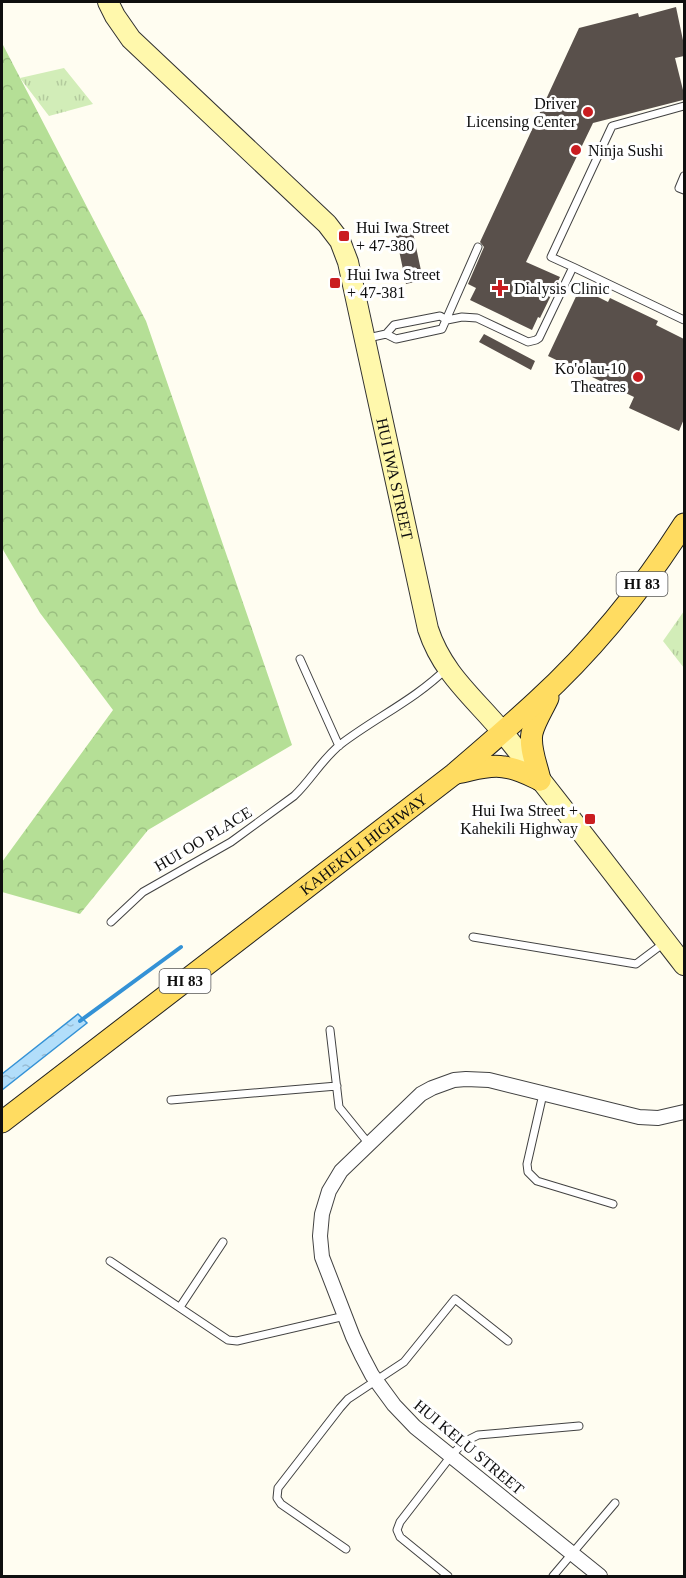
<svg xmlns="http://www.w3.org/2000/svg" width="686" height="1578" viewBox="0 0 686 1578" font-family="Georgia,serif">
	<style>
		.forest { fill: url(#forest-crowns) }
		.park { fill: url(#park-tufts) }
		.water { fill: url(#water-ripples); stroke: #3492d6; stroke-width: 1.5 }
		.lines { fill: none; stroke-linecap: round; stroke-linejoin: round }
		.stream { stroke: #3492d6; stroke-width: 4 }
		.building { fill: #59504b }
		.lane-casing { stroke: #424242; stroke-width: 9 }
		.street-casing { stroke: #424242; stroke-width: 16 }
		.secondary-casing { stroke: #313131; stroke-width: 22 }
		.primary-casing { stroke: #202020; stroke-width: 23 }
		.lane { stroke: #fff; stroke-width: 7 }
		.street { stroke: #fff; stroke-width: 14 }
		.secondary { stroke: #fff8ac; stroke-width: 20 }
		.primary { stroke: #ffdc61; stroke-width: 21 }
		.poi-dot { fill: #ca1d21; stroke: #fff; stroke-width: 2 }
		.labels { text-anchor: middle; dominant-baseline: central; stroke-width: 6; stroke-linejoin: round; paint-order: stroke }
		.shield { fill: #fff; stroke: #575757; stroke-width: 1.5 }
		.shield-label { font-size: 15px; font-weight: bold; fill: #0f0f0f }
		.poi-label { font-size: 16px; fill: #0f0f0f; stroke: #fff; text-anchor: start }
		.street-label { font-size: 16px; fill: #0f0f0f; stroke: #fff }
	</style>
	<defs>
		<pattern id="forest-crowns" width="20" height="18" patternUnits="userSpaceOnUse" patternTransform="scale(1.5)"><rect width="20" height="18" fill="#b5df96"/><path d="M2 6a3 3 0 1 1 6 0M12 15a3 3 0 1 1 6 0" fill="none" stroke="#9abe80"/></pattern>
		<pattern id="park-tufts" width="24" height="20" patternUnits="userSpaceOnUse" patternTransform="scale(1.5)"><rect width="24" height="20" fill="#d2edb8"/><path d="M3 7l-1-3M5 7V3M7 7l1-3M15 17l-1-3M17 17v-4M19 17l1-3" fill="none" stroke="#b3ca9d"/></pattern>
		<pattern id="water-ripples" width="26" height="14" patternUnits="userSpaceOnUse" patternTransform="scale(1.5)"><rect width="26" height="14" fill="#b2defa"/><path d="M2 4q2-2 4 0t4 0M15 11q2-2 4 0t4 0" fill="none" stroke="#98bdd5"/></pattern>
	</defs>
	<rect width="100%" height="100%" fill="#fffdf1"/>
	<!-- forest -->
	<path class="forest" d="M2,43L146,321L292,745L148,830L80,914L2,892V862L113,710L40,613L2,548Z"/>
	<!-- park -->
	<path class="park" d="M64,68L93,104L49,116L20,78Z
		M684,611V668L663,641Z"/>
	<!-- water -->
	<path class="water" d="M78,1014L87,1023L2,1090V1074Z"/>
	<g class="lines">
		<!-- stream -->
		<path class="stream" d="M80,1021L181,947"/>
	</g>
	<!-- building -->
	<path class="building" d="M676,7L684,45V56L675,58L684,94L683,95V100L593,123L526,262L560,277L540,318L538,317L532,330L470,300L476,288L468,284L484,247L480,242L579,28L638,13L639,17Z
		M412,228L423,280L406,284L395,231Z
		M580,288L608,302L610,298L658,321L656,325L684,339V419L679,431L629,408L634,397L548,356Z
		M484,334L535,361L531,370L479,342Z"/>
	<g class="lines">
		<defs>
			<path id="lane" d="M684,176L679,188L684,190
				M573,267L684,320
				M386,334L394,325L440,316L447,320L462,317L477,318L528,342L536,340L539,338L573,267L551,257L612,126L684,106
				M368,338L386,334L396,339L442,329L478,247
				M300,659L339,746
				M111,922L143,892L231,842L294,796C311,780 322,759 341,744C375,718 416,699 447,668
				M473,937L636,964L664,943
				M330,1030L339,1107L369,1144
				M543,1094L527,1164L528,1172L537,1181L613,1204
				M171,1100L337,1086
				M110,1261L228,1340L237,1341L345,1316
				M180,1307L223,1242
				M346,1549L281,1504L277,1498L278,1488L340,1408L348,1399L404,1362L455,1299L508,1341
				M448,1576L400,1537L397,1530L400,1522L451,1456L464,1442L478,1435L579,1426
				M553,1576L615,1503"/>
			<path id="street" d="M600,1576L415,1427L394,1405L372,1375L362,1356L353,1337L322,1257L320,1236L322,1214L329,1191L341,1171L421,1094L432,1088L454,1080L466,1079L489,1080L639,1117L658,1118L684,1112"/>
			<g id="secondary">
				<path id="s1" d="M108,2L115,16L131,39L327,224L340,241L348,262L428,629C443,675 476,699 505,735C566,811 625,889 684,965"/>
			</g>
			<g id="primary">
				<path d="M457,773C473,770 489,764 504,767C517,768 529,775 540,780"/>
				<path d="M540,780C537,765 529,748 532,733C535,721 543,709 548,698"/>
				<path id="s2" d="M2,1122L454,774C482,750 510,726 537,701C594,649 643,588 684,524"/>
			</g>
		</defs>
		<!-- lane casing -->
		<use href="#lane" class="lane-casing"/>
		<!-- street casing -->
		<use href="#street" class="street-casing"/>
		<!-- secondary casing -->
		<use href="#secondary" class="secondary-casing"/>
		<!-- primary casing -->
		<use href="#primary" class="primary-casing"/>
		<!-- lane -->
		<use href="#lane" class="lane"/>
		<!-- street -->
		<use href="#street" class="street"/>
		<!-- secondary -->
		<use href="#secondary" class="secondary"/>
		<!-- primary -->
		<use href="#primary" class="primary"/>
	</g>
	<!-- markers -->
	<g class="poi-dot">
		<circle cx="588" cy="112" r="6"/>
		<circle cx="576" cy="150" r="6"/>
		<rect x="338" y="230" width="12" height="12" rx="3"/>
		<rect x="329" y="277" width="12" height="12" rx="3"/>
		<path d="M497 279h6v6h6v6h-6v6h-6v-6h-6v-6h6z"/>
		<circle cx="638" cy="377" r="6"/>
		<rect x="584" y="813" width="12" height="12" rx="3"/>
	</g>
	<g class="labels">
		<!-- shield labels -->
		<g class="shield">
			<rect x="616.5" y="572" width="51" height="24" rx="4.5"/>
			<rect x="159.5" y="969" width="51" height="24" rx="4.5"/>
		</g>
		<g class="shield-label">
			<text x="642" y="584">HI 83</text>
			<text x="185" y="981">HI 83</text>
		</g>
		<!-- poi labels -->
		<g class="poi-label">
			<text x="576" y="103" text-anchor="end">Driver<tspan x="576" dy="18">Licensing Center</tspan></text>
			<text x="588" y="150">Ninja Sushi</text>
			<text x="356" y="227">Hui Iwa Street<tspan x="356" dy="18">+ 47-380</tspan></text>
			<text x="347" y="274">Hui Iwa Street<tspan x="347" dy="18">+ 47-381</tspan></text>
			<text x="514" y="288">Dialysis Clinic</text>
			<text x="626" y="368" text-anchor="end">Ko'olau-10<tspan x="626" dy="18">Theatres</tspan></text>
			<text x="578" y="810" text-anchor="end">Hui Iwa Street +<tspan x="578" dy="18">Kahekili Highway</tspan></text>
		</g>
		<!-- street labels -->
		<g class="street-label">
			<text stroke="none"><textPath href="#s1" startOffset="579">HUI IWA STREET</textPath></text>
			<text transform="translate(203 839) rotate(-31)">HUI OO PLACE</text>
			<text stroke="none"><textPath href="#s2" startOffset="456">KAHEKILI HIGHWAY</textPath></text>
			<text transform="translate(469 1447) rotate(40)">HUI KELU STREET</text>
		</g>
	</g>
	<!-- border -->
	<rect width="686" height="1578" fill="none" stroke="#0f0f0f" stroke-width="6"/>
</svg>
